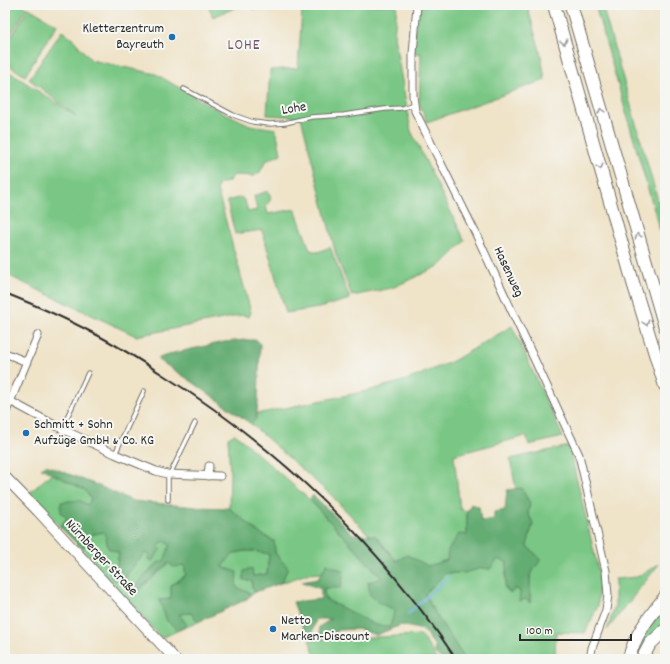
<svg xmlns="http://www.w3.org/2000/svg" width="670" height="664" viewBox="0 0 670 664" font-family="Dekko,sans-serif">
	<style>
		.green { fill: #7ac785; stroke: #527958 }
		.forest { fill: #63ac72; stroke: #476c4e }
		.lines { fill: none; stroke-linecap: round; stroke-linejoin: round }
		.stream { stroke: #70b3e5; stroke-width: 2 }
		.lane-casing { stroke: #706b62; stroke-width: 5.5 }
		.street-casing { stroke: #706b62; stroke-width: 9 }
		.primary-casing { stroke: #706b62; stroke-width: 12 }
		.highway-casing { stroke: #706b62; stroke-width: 14 }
		.lane { stroke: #fff; stroke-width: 3.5 }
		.street { stroke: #fff; stroke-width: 7 }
		.primary { stroke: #fff; stroke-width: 10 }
		.highway { stroke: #fff; stroke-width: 12 }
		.rail { stroke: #2b2b2b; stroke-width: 2 }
		.oneway { stroke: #a0a0a0 }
		.poi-dot { fill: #1f6fb2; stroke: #f6f6f2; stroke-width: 1.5 }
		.labels { text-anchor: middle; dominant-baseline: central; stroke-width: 4; stroke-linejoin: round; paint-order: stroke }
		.poi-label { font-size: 14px; fill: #2b2b2b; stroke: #f6f6f2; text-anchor: start }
		.street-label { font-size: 14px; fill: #2b2b2b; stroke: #f6f6f2 }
		.neighbourhood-label { font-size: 15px; letter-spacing: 1px; fill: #715769; stroke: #f6f6f2 }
	</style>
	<rect width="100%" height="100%" fill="#f6f6f2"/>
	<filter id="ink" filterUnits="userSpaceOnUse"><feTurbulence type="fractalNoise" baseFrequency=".025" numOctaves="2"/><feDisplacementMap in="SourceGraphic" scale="8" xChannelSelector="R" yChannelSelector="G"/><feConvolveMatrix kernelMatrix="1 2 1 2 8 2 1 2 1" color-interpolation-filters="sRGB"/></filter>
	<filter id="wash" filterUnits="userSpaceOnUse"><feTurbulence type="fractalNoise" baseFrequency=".012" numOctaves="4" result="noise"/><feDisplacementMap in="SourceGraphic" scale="16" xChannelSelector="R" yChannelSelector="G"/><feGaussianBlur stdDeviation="0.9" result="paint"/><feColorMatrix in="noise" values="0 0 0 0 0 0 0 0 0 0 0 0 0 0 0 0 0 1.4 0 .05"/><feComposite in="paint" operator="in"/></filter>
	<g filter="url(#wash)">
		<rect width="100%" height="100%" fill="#efe3c8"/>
		<!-- green -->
		<path class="green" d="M6,5H24L27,8L5,43V6Z
			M208,5H242L213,17Z
			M253,5H397L394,36L411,131L465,241L441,265L392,288L352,296L336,255L301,117L267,115L270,70L298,68L302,9H253Z
			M417,5H527L541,55L545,80L427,122L419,104L421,53L413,54Z
			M595,5H602L665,225V248Z
			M29,8L57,25L25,76L5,63V47Z
			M62,31L72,38L91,60L156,74L212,107L250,125L276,129L281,154L266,161L260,172L254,176L234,175L228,182L219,184L217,189L251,312L249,317L243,315L136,336L5,274V69L76,116L29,79Z
			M268,191L271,199L266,206L268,214L295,209L310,250L318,252L330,247L350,299L319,308L286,313L262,230L235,234L227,201L241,197L245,201L248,212L257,210L254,196Z
			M512,326L563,437L529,445L526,436L454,455L460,509L467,511V535L448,560L428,567L407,555L396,561L376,536L369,535L332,496L251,424L255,419L256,414L367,391L407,380L453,361Z
			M235,434L310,500L382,578L368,583L381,604L395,610L390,627L375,625L325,599L324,588L344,571L327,564L322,573L307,574L281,583L288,568L275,553L274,541L261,534L229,508L230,474L228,438Z
			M569,446L599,573L598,606L585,633L556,632L555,654L543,659H465L436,615L425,594L446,573H464L482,568L489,569L498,559L507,562L505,588L511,593L515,588C522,592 524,598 530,602V575L541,559L526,546L533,524L528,513L530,503L521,488L516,489L510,459Z
			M52,473L85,490L91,499L88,505L67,518L60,527L27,495Z
			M103,532L106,537L108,548L119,553L117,564L120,577L126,581L127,574L145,553L150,554L161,549L157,547L164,541L171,545L164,561L157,563L136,593L169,563L184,565L186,575L171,586V599L159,600L179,614L191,613L198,622L161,638L82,549L90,535Z
			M254,551L269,554L267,574L253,576L252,587L255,592L251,594L236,587L223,567C232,551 237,552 254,551Z
			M659,564L607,630L615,605V579L637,577Z
			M665,603V624L638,659H633L635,650Z
			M421,635L437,659H316L309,640Z"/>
		<!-- forest -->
		<path class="forest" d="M245,340H257L260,344L258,403L256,419L251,424L194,383L157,359L169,354L224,342Z
			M46,465L99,486L133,501L196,507L229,508L261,534L274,541L275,553L288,568L281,583L255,592L252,587V581L243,580L244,571L252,569L253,576L267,574L269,554C248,550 234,546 223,567L237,572L236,587L251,594L247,599L198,622L191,613L179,614L187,625L178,630L167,621L159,600L171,599V586L186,575L184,565L174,567L168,563L135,593L133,588L157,563L164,561L170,545L164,541L158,547L161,549L152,561L148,559L149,554L145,553L127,574L126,581L120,577L115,581L110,576L117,564L119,553L108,548L106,537L103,532L90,535L82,549L60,527L67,518L61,513V502L79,500L88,505L91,499L85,490L41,468Z
			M521,488L530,503L528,513L533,523L527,546L541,559L530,575V603L525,599L519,602L520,591L515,588L511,593L505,588L507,562L498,559L490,569L482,568L464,573H446L425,594L436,615L465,659H441L434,652L435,646L423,630L401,625L376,635L359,629L337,630L333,637L320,638L319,627L331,619H316L311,636L306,635L293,602L321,599V589L302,582L318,579L327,564L344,571L341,588H324L325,599L375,625L390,627L395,610L381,604L370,595L368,582L382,578L310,500L313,495L353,534L376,536L396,561L407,555L428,566L447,560L448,550L459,534L467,535V511L471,504L479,507L481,521L494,519V512L505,510L507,490Z"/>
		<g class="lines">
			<!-- stream -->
			<path class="stream" d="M408,614L448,577"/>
		</g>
	</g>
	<g filter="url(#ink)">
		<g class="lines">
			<defs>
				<path id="lane" d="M184,89L233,115L253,122L269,124L285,123L311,117L344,115L385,109L402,108L414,104
					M62,428L88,373
					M115,454L144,391
					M170,474L195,423
					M168,500V474
					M663,659L665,656"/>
				<path id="street" d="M417,5L413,54V96L415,111L475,232L579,455L606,571L608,595L606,610L592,648L590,659
					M5,353L27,362
					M10,401L62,429L115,454L156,471L167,474L220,476
					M5,414L38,335
					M208,476L209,466"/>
				<path id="primary" d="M5,477L38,511L175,659"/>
				<path id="highway" d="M554,5L634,286L665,386
					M571,5L665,327
					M629,659C634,635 650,616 665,597
					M642,659L650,644L665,630"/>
			</defs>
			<!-- lane casing -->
			<use href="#lane" class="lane-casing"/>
			<!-- street casing -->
			<use href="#street" class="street-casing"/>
			<!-- primary casing -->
			<use href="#primary" class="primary-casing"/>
			<!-- highway casing -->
			<use href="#highway" class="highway-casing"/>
			<!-- lane -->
			<use href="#lane" class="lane"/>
			<!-- street -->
			<use href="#street" class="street"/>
			<!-- primary -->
			<use href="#primary" class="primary"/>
			<!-- highway -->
			<use href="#highway" class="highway"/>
			<!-- rail -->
			<path class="rail" d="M5,293C35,305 65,318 93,333C117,345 140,360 163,375C279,448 380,545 456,659"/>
		</g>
		<!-- one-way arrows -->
		<defs><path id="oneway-chevron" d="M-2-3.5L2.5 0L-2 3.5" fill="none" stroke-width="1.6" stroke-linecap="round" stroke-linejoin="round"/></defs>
		<g class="oneway">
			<use href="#oneway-chevron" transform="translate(564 42) rotate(74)"/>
			<use href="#oneway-chevron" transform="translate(601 111) rotate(-106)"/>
			<use href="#oneway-chevron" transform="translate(600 167) rotate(74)"/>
			<use href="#oneway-chevron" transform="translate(638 236) rotate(-107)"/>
			<use href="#oneway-chevron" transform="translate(646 323) rotate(73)"/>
		</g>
	</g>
	<!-- markers -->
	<g class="poi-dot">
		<circle cx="172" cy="37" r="4"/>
		<circle cx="26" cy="433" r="4"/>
		<circle cx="273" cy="629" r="4"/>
	</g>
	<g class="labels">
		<!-- poi labels -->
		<g class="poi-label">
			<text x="164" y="29" text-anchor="end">Kletterzentrum<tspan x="164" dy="16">Bayreuth</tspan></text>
			<text x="34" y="425">Schmitt + Sohn<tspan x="34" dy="16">Aufzüge GmbH &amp; Co. KG</tspan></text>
			<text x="281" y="621">Netto<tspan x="281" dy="16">Marken-Discount</tspan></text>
		</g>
		<!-- street labels -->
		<g class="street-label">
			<text transform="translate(294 109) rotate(-9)">Lohe</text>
			<text transform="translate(508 272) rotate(65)">Hasenweg</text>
			<text transform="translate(101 558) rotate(47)">Nürnberger Straße</text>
		</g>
		<!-- neighbourhood labels -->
		<g class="neighbourhood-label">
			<text x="244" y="46">LOHE</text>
		</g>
	</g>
	<!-- margin -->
	<rect width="670" height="664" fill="none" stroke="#f6f6f2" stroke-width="20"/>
	<!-- scale -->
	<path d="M520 634v6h111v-6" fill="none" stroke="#2b2b2b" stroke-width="2"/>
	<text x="526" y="634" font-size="12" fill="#2b2b2b" stroke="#f6f6f2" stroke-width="3" paint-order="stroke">100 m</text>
</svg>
